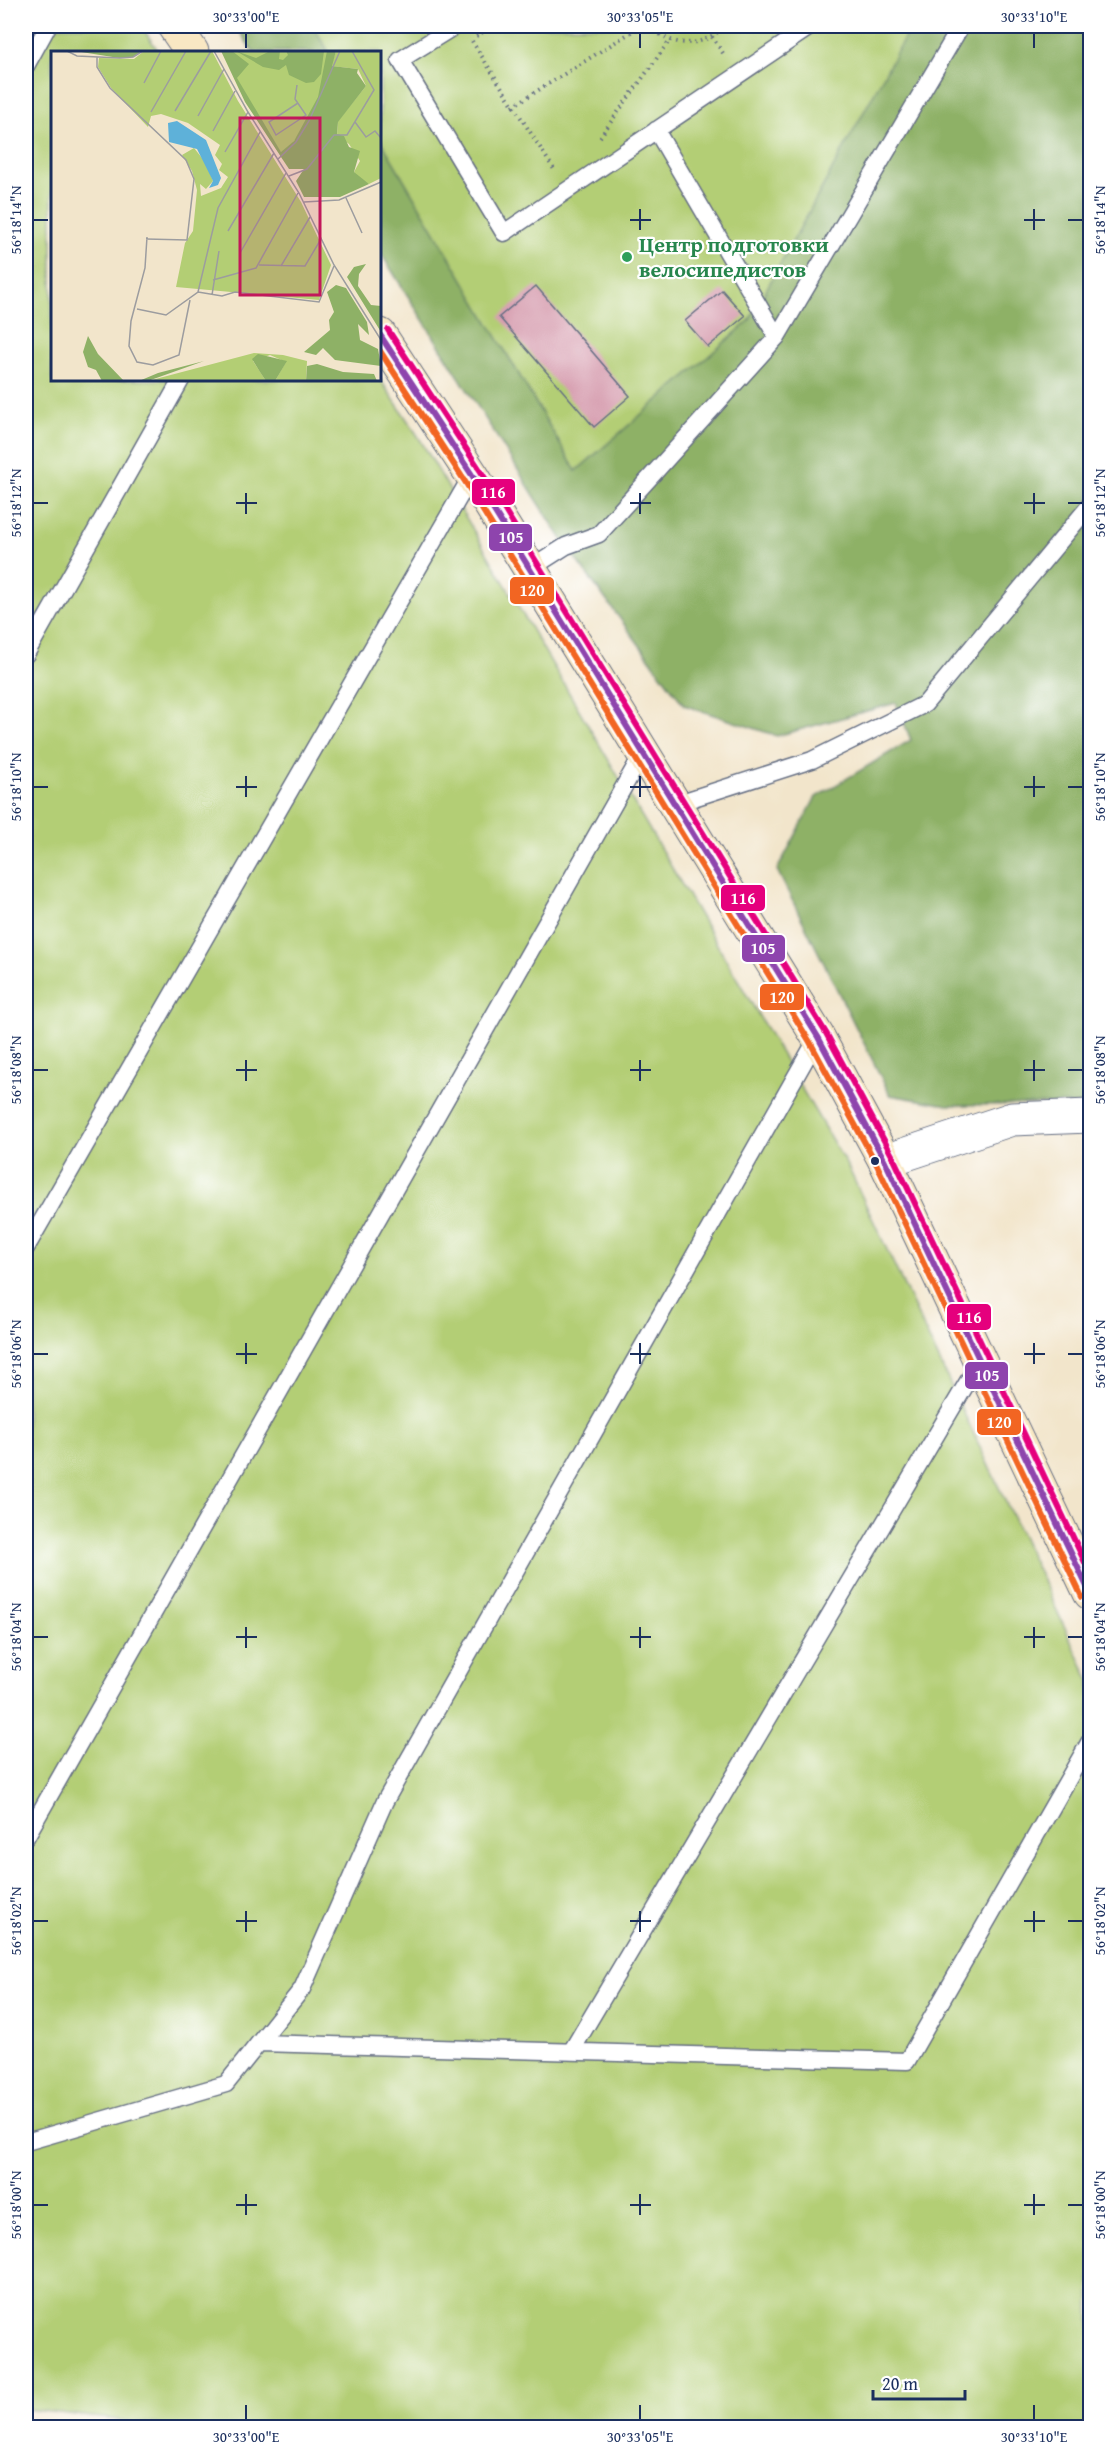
<svg xmlns="http://www.w3.org/2000/svg" width="1116" height="2453" viewBox="0 0 1116 2453" font-family="'Gentium Book Plus',serif">
	<style>
		.green { fill: #b3ce74; stroke: #677e69; stroke-width: 1.5 }
		.forest { fill: #8eb166; stroke: #547062; stroke-width: 1.5 }
		.building { fill: #d79fb0 }
		.lines { fill: none; stroke-linecap: round; stroke-linejoin: round }
		.service-casing { stroke: #666f84; stroke-width: 19 }
		.minor-casing { stroke: #666f84; stroke-width: 35 }
		.secondary-casing { stroke: #666f84; stroke-width: 35 }
		.path { stroke: #666f84; stroke-width: 4; stroke-dasharray: 1.5 4.5; stroke-linecap: butt }
		.service { stroke: #fff; stroke-width: 16 }
		.minor { stroke: #fff; stroke-width: 33 }
		.secondary { stroke: #f9e7c3; stroke-width: 33 }
		.bus-1-casing { stroke: #fff; stroke-width: 10 }
		.bus-2-casing { stroke: #fff; stroke-width: 10 }
		.bus-3-casing { stroke: #fff; stroke-width: 10 }
		.bus-1 { stroke: #8e44ad; stroke-width: 6 }
		.bus-2 { stroke: #f26522; stroke-width: 6 }
		.bus-3 { stroke: #e5007d; stroke-width: 6 }
		.ticks { fill: none; stroke: #1b2f5e; stroke-width: 2 }
		.leisure-dot { fill: #2e9e5b; stroke: #fff; stroke-width: 2 }
		.bus-dot { fill: #1b2f5e; stroke: #fff; stroke-width: 2 }
		.labels { text-anchor: middle; dominant-baseline: central; stroke-width: 4.5; stroke-linejoin: round; paint-order: stroke }
		.leisure-label { font-size: 22px; font-weight: bold; fill: #27864d; stroke: #fff; text-anchor: start }
		.inset-road { fill: none; stroke: #9c9c9f; stroke-width: 1.5 }
		.view { fill: #c2185b; fill-opacity: 0.15; stroke: #c2185b; stroke-width: 3 }
		.inset-edge { fill: none; stroke: #1b2f5e; stroke-width: 3 }
		.line-badge { stroke: #fff; stroke-width: 2 }
		.badge-label { font-size: 16px; text-anchor: middle; font-weight: bold; fill: #fff }
		.neatline { fill: none; stroke: #1b2f5e; stroke-width: 2 }
		.ticks-label { font-size: 15px; text-anchor: middle; fill: #1b2f5e }
	</style>
	<rect width="100%" height="100%" fill="#fff"/>
	<filter id="ink" filterUnits="userSpaceOnUse"><feTurbulence type="fractalNoise" baseFrequency=".0167" numOctaves="2"/><feDisplacementMap in="SourceGraphic" scale="12" xChannelSelector="R" yChannelSelector="G"/><feConvolveMatrix kernelMatrix="1 2 1 2 8 2 1 2 1" color-interpolation-filters="sRGB"/></filter>
	<filter id="wash" filterUnits="userSpaceOnUse"><feTurbulence type="fractalNoise" baseFrequency=".008" numOctaves="4" result="noise"/><feDisplacementMap in="SourceGraphic" scale="24" xChannelSelector="R" yChannelSelector="G"/><feGaussianBlur stdDeviation="1.35" result="paint"/><feColorMatrix in="noise" values="0 0 0 0 0 0 0 0 0 0 0 0 0 0 0 0 0 1.4 0 .05"/><feComposite in="paint" operator="in"/></filter>
	<g filter="url(#wash)">
		<rect width="100%" height="100%" fill="#f2e5cb"/>
		<!-- green -->
		<path class="green" d="M26,26H141L159,52H52V380L380,379L418,436L849,1169L1090,1681V2427L185,2428L26,2409Z
			M287,26H961L599,534L380,177V52H303Z"/>
		<!-- forest -->
		<path class="forest" d="M236,26H313L329,52H253Z
			M911,26H1090V1104L948,1105L890,1095L777,870L816,797L911,740L896,703L777,736L684,705L566,546L380,252V139L576,471L749,321Z"/>
		<g id="blocks">
			<!-- building -->
			<path class="building" d="M536,286L630,396L594,427L499,317Z
				M722,290L745,316L708,347L685,321Z"/>
		</g>
	</g>
	<g filter="url(#ink)">
		<use href="#blocks" fill-opacity="0" stroke="#666f84" stroke-width="1.5"/>
		<g class="lines">
			<defs>
				<path id="service" d="M455,26L400,60L504,233L811,26
					M26,66L48,26
					M656,130L777,337
					M530,569L566,546L599,534L777,337L961,26
					M26,654L181,380
					M675,804L812,760L925,704L1090,505
					M26,1248L472,475
					M26,1837L643,753
					M259,2043L907,2061L1090,1741
					M572,2050L980,1361
					M26,2142L226,2084L302,1989L385,1801L818,1037"/>
				<path id="minor" d="M885,1161L1012,1119L1090,1116"/>
				<path id="secondary" d="M174,26L192,52
					M380,335L472,475L818,1037L885,1161L1090,1593"/>
			</defs>
			<!-- service casing -->
			<use href="#service" class="service-casing"/>
			<!-- minor casing -->
			<use href="#minor" class="minor-casing"/>
			<!-- secondary casing -->
			<use href="#secondary" class="secondary-casing"/>
			<!-- path -->
			<path class="path" d="M651,26C671,49 704,48 724,26
				M476,36L493,26
				M712,37L725,56
				M472,41L555,171
				M513,106L641,26
				M600,137L670,40"/>
			<!-- service -->
			<use href="#service" class="service"/>
			<!-- minor -->
			<use href="#minor" class="minor"/>
			<!-- secondary -->
			<use href="#secondary" class="secondary"/>
			<defs>
				<path id="bus-1" d="M380,335L472,475L818,1037L885,1161L1090,1593"/>
				<path id="bus-2" d="M380,351L464,480L810,1042L877,1165L1082,1597"/>
				<path id="bus-3" d="M388,330L480,470L826,1033L893,1157L1090,1573"/>
			</defs>
			<!-- bus-1 casing -->
			<use href="#bus-1" class="bus-1-casing"/>
			<!-- bus-2 casing -->
			<use href="#bus-2" class="bus-2-casing"/>
			<!-- bus-3 casing -->
			<use href="#bus-3" class="bus-3-casing"/>
			<!-- bus-1 -->
			<use href="#bus-1" class="bus-1"/>
			<!-- bus-2 -->
			<use href="#bus-2" class="bus-2"/>
			<!-- bus-3 -->
			<use href="#bus-3" class="bus-3"/>
		</g>
	</g>
	<!-- ticks -->
	<path class="ticks" d="M246,33V48M640,33V48M1034,33V48M640,209V230M1034,209V230M33,220H48M630,220H651M1024,220H1045M1068,220H1083M246,493V514M640,493V514M1034,493V514M33,503H48M236,503H257M630,503H651M1024,503H1045M1068,503H1083M246,776V797M640,776V797M1034,776V797M33,787H48M236,787H257M630,787H651M1024,787H1045M1068,787H1083M246,1060V1081M640,1060V1081M1034,1060V1081M33,1070H48M236,1070H257M630,1070H651M1024,1070H1045M1068,1070H1083M246,1343V1364M640,1343V1364M1034,1343V1364M33,1354H48M236,1354H257M630,1354H651M1024,1354H1045M1068,1354H1083M246,1627V1648M640,1627V1648M1034,1627V1648M33,1637H48M236,1637H257M630,1637H651M1024,1637H1045M1068,1637H1083M246,1911V1932M640,1911V1932M1034,1911V1932M33,1921H48M236,1921H257M630,1921H651M1024,1921H1045M1068,1921H1083M246,2194V2215M640,2194V2215M1034,2194V2215M33,2205H48M236,2205H257M630,2205H651M1024,2205H1045M1068,2205H1083M246,2405V2420M640,2405V2420M1034,2405V2420"/>
	<!-- markers -->
	<circle class="leisure-dot" cx="627" cy="257" r="6"/>
	<circle class="bus-dot" cx="875" cy="1161" r="5"/>
	<g class="labels">
		<!-- leisure labels -->
		<g class="leisure-label">
			<text x="639" y="244">Центр подготовки<tspan x="639" dy="25">велосипедистов</tspan></text>
		</g>
	</g>
	<!-- overview -->
	<g transform="translate(51 51)">
		<rect width="330" height="330" fill="#f2e5cb"/>
		<path d="M93,0H161L187,50L250,151L280,214L268,249L125,236L134,192L142,180L146,139L141,120L131,104L143,97L155,112L162,130L155,138L149,133L150,145L170,137L177,126L168,119L171,113L164,104L169,94L137,72L110,63L100,65L97,76L60,37L47,16L48,7L83,8ZM172,0H279L273,35L258,70L232,105L187,32ZM285,0H330V127L318,133L306,126L303,121L309,110L298,93L286,84L287,70L315,35L307,18L280,15ZM203,302L232,304L256,310L255,330H224L235,311L219,304L202,310L215,330H97Z" fill="#b3ce74"/>
		<path d="M24,0H91L82,6L68,7ZM170,0H181L198,13L186,27L230,101L243,90L267,46L276,0H285L281,15L307,18L306,22L315,35L287,71L286,83L293,85L298,96L309,100L303,121L318,133L289,146H253L245,130L253,118H238L230,106L194,51ZM185,0L205,7L219,0H229L228,8L232,9L237,4L235,0H273L270,23L263,31L255,32L238,24L235,14L228,19L212,16ZM315,213L308,223L307,235L320,254L330,255V281L296,226L303,216ZM285,234L295,237L316,271L318,284L307,273L309,289L327,298L330,315L284,309L272,297L265,304L253,301L279,279L278,269L283,261L276,241ZM37,285L47,303L73,330H51L45,319L37,316L32,301ZM207,303L236,310L224,330H215L209,321L201,308ZM153,310L97,330H88L107,322ZM266,313L292,321L323,323L326,330H255L256,315Z" fill="#8eb166"/>
		<path d="M126,70L155,89L170,127L167,134L158,137L162,130L146,98L118,91L117,72Z" fill="#5eb1d9"/>
		<path class="inset-road" d="M16,0L26,5L69,7L82,6L92,0M163,0L197,61L248,142L283,214L330,289M46,6V16L59,37L135,109L143,128L136,189L95,188M93,32L110,0M246,34L244,48L255,64L225,84L218,71L247,52M124,60L160,0M100,61L135,0M147,65L173,18M304,71L315,86L324,80L330,87M162,80L184,40M174,101L197,61M227,108L245,91L258,70L289,0M238,125L256,118L283,84H296L323,39L301,0M295,147L311,182M253,151L288,149L330,131M177,180L223,102M96,186L94,217L80,270L78,295L86,311L102,314L128,304L139,249M189,202L235,122M208,214L254,215L270,188M230,215L259,166M162,229L205,217L247,142M147,241L171,245L184,241L268,251L283,215M161,244L168,200M86,258L115,264L147,241L167,157L209,81"/>
		<path class="view" d="M189,67H269V244H189Z"/>
		<rect width="330" height="330" class="inset-edge"/>
	</g>
	<g class="line-badge">
		<rect x="471" y="478" width="45" height="28" rx="6" fill="#e5007d"/>
		<rect x="488" y="523" width="45" height="29" rx="6" fill="#8e44ad"/>
		<rect x="509" y="576" width="46" height="29" rx="6" fill="#f26522"/>
		<rect x="720" y="884" width="46" height="28" rx="6" fill="#e5007d"/>
		<rect x="741" y="934" width="45" height="29" rx="6" fill="#8e44ad"/>
		<rect x="759" y="983" width="46" height="28" rx="6" fill="#f26522"/>
		<rect x="946" y="1303" width="46" height="28" rx="6" fill="#e5007d"/>
		<rect x="964" y="1361" width="45" height="29" rx="6" fill="#8e44ad"/>
		<rect x="976" y="1408" width="46" height="28" rx="6" fill="#f26522"/>
	</g>
	<g class="badge-label">
		<text x="493" y="498">116</text>
		<text x="511" y="543">105</text>
		<text x="532" y="596">120</text>
		<text x="743" y="904">116</text>
		<text x="763" y="954">105</text>
		<text x="782" y="1003">120</text>
		<text x="969" y="1323">116</text>
		<text x="987" y="1381">105</text>
		<text x="999" y="1428">120</text>
	</g>
	<!-- margin -->
	<rect width="1116" height="2453" fill="none" stroke="#fff" stroke-width="66"/>
	<!-- scale -->
	<path d="M873 2390v9h92v-9" fill="none" stroke="#1b2f5e" stroke-width="3"/>
	<text x="882" y="2390" font-size="18" fill="#1b2f5e" stroke="#ffffff" stroke-width="4.5" paint-order="stroke">20 m</text>
	<rect x="33" y="33" width="1050" height="2387" class="neatline"/>
	<g class="ticks-label">
		<text x="246" y="22">30°33'00"E</text>
		<text x="640" y="22">30°33'05"E</text>
		<text x="1034" y="22">30°33'10"E</text>
		<text transform="translate(16 220) rotate(-90)" y="5">56°18'14"N</text>
		<text transform="translate(1100 220) rotate(-90)" y="5">56°18'14"N</text>
		<text transform="translate(16 503) rotate(-90)" y="5">56°18'12"N</text>
		<text transform="translate(1100 503) rotate(-90)" y="5">56°18'12"N</text>
		<text transform="translate(16 787) rotate(-90)" y="5">56°18'10"N</text>
		<text transform="translate(1100 787) rotate(-90)" y="5">56°18'10"N</text>
		<text transform="translate(16 1070) rotate(-90)" y="5">56°18'08"N</text>
		<text transform="translate(1100 1070) rotate(-90)" y="5">56°18'08"N</text>
		<text transform="translate(16 1354) rotate(-90)" y="5">56°18'06"N</text>
		<text transform="translate(1100 1354) rotate(-90)" y="5">56°18'06"N</text>
		<text transform="translate(16 1637) rotate(-90)" y="5">56°18'04"N</text>
		<text transform="translate(1100 1637) rotate(-90)" y="5">56°18'04"N</text>
		<text transform="translate(16 1921) rotate(-90)" y="5">56°18'02"N</text>
		<text transform="translate(1100 1921) rotate(-90)" y="5">56°18'02"N</text>
		<text transform="translate(16 2205) rotate(-90)" y="5">56°18'00"N</text>
		<text transform="translate(1100 2205) rotate(-90)" y="5">56°18'00"N</text>
		<text x="246" y="2442">30°33'00"E</text>
		<text x="640" y="2442">30°33'05"E</text>
		<text x="1034" y="2442">30°33'10"E</text>
	</g>
</svg>
